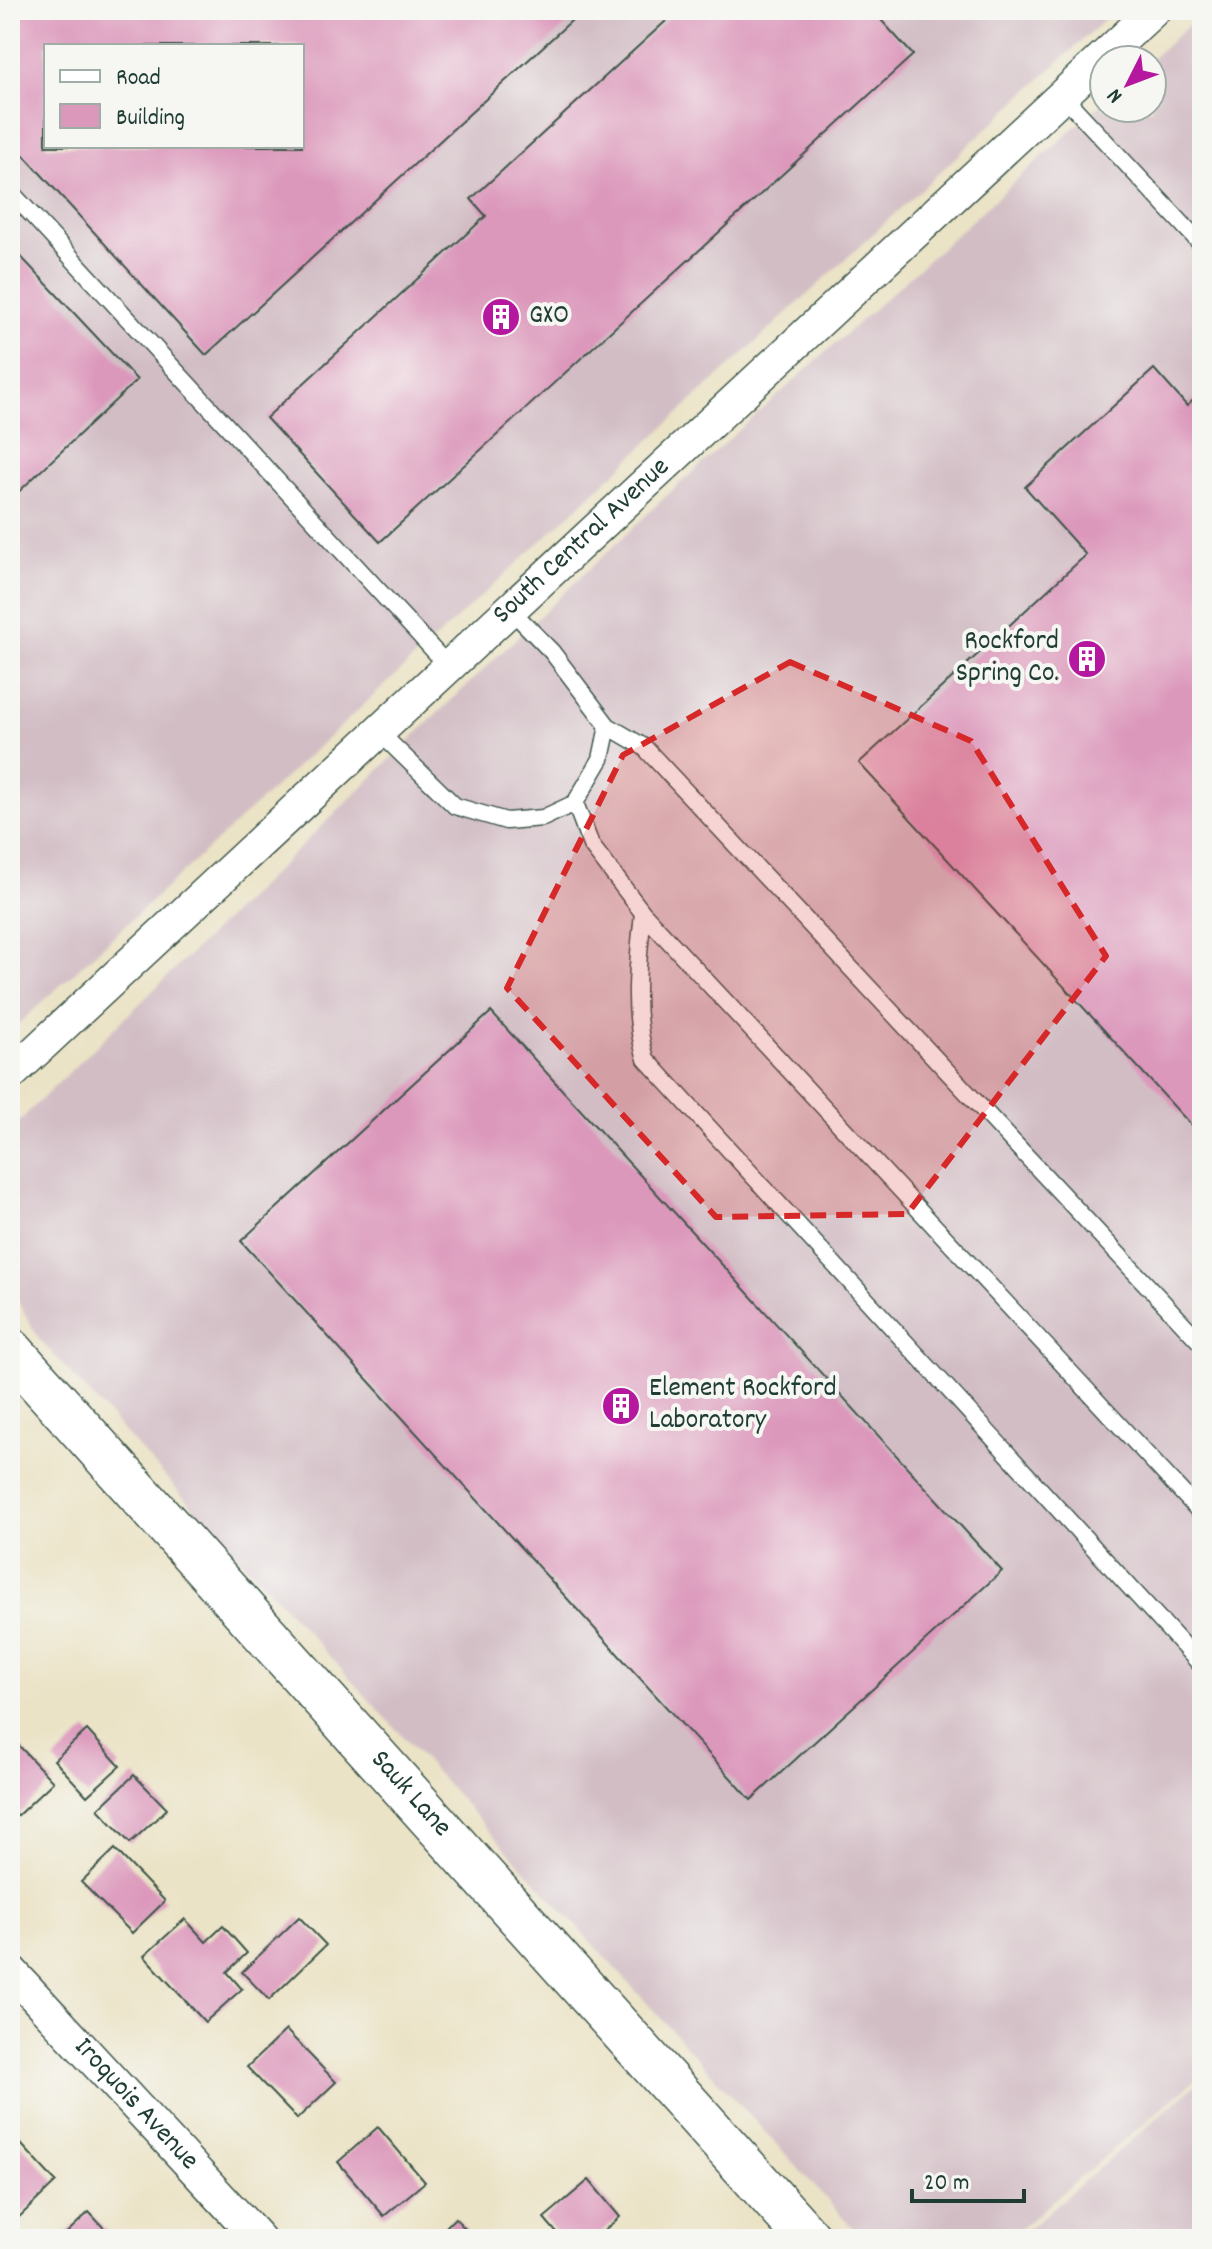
<svg xmlns="http://www.w3.org/2000/svg" width="1212" height="2249" viewBox="0 0 1212 2249" font-family="Dekko,sans-serif">
	<style>
		.industrial { fill: #d2bdc5; fill-rule: evenodd }
		.building { fill: #dc98bb; fill-rule: evenodd }
		.lines { fill: none; stroke-linecap: round; stroke-linejoin: round }
		.lane-casing { stroke: #3e564a; stroke-width: 19 }
		.street-casing { stroke: #3e564a; stroke-width: 35 }
		.secondary-casing { stroke: #3e564a; stroke-width: 47 }
		.lane { stroke: #fff; stroke-width: 16 }
		.street { stroke: #fff; stroke-width: 32 }
		.secondary { stroke: #fff; stroke-width: 44 }
		.marked { fill: #d62828; fill-opacity: 0.2; stroke: #d62828; stroke-width: 6; stroke-dasharray: 16 10; stroke-linejoin: round }
		.labels { text-anchor: middle; dominant-baseline: central; stroke-width: 8; stroke-linejoin: round; paint-order: stroke }
		.poi-label { font-size: 28px; fill: #1f3d34; stroke: #f6f6f2; text-anchor: start }
		.street-label { font-size: 28px; fill: #1f3d34; stroke: #f6f6f2 }
	</style>
	<rect width="100%" height="100%" fill="#f6f6f2"/>
	<filter id="ink" filterUnits="userSpaceOnUse"><feTurbulence type="fractalNoise" baseFrequency=".0125" numOctaves="2"/><feDisplacementMap in="SourceGraphic" scale="16" xChannelSelector="R" yChannelSelector="G"/><feConvolveMatrix kernelMatrix="1 2 1 2 8 2 1 2 1" color-interpolation-filters="sRGB"/></filter>
	<filter id="wash" filterUnits="userSpaceOnUse"><feTurbulence type="fractalNoise" baseFrequency=".006" numOctaves="4" result="noise"/><feDisplacementMap in="SourceGraphic" scale="32" xChannelSelector="R" yChannelSelector="G"/><feGaussianBlur stdDeviation="1.8" result="paint"/><feColorMatrix in="noise" values="0 0 0 0 0 0 0 0 0 0 0 0 0 0 0 0 0 1.4 0 .05"/><feComposite in="paint" operator="in"/></filter>
	<g filter="url(#wash)">
		<rect width="100%" height="100%" fill="#ebe3c6"/>
		<!-- industrial -->
		<path class="industrial" d="M10,10H1115L10,1032ZM46,46H302V146H46Z
			M1202,13V2074L1008,2239H863L39,1339L10,1287V1130L443,708L663,499L1104,101V108H1152V60H1150Z
			M1202,2079V2239H1017Z"/>
		<g id="blocks">
			<!-- building -->
			<path class="building" d="M10,10H583L206,355L10,140ZM46,46H302V146H46Z
				M678,10H872L913,55L380,542L266,418L486,216L471,199Z
				M10,245L137,380L10,500Z
				M1154,369L1187,406L1202,392V1137L859,763L1086,555L1025,487Z
				M491,1012L1002,1571L751,1800L241,1241Z
				M87,1730L120,1766L87,1796L54,1760Z
				M10,1736L53,1782L17,1816L10,1809Z
				M134,1775L167,1809L130,1843L98,1809Z
				M115,1849L165,1901L132,1933L81,1882Z
				M299,1917L326,1945L269,2000L242,1972Z
				M185,1919L206,1942L223,1926L247,1953L227,1972L242,1989L205,2022L144,1956Z
				M286,2030L336,2082L297,2119L247,2067Z
				M378,2127L425,2182L384,2216L338,2162Z
				M10,2132L56,2182L17,2219L10,2211Z
				M589,2180L620,2217L594,2239H562L544,2218Z
				M89,2212L114,2239H60Z
				M455,2218L475,2239H434Z"/>
		</g>
	</g>
	<g filter="url(#ink)">
		<use href="#blocks" fill-opacity="0" stroke="#3e564a" stroke-width="2"/>
		<g class="lines">
			<defs>
				<path id="lane" d="M1062,95L1202,245
					M10,191L449,667
					M608,726L644,747L1202,1344
					M379,732L455,806L506,821L543,818L575,803L601,759L608,726L552,652L510,609
					M575,803L591,845L643,913C638,963 631,1010 646,1059L1202,1666
					M643,913L1202,1514"/>
				<g id="street">
					<path id="s1" d="M10,1075L1154,10"/>
					<path id="s2" d="M10,1970L259,2239"/>
				</g>
				<g id="secondary">
					<path id="s3" d="M10,1350L809,2239"/>
				</g>
			</defs>
			<!-- lane casing -->
			<use href="#lane" class="lane-casing"/>
			<!-- street casing -->
			<use href="#street" class="street-casing"/>
			<!-- secondary casing -->
			<use href="#secondary" class="secondary-casing"/>
			<!-- lane -->
			<use href="#lane" class="lane"/>
			<!-- street -->
			<use href="#street" class="street"/>
			<!-- secondary -->
			<use href="#secondary" class="secondary"/>
		</g>
	</g>
	<!-- marked area -->
	<path class="marked" d="M790,662L971,741L1106,956L907,1214L716,1217L507,988L623,755Z"/>
	<!-- icons -->
	<defs>
		<symbol id="building-disc" viewBox="-11 -11 22 22"><circle r="9.5" fill="#b5179e" stroke="#f6f6f2"/><path d="M-4-6H4V6H1V3H-1V6H-4ZM-2.5-4.3h1.7v1.8h-1.7ZM.8-4.3h1.7v1.8H.8ZM-2.5-1h1.7V.8h-1.7ZM.8-1h1.7V.8H.8Z" fill="#fff"/></symbol>
	</defs>
	<g fill-rule="evenodd">
		<use href="#building-disc" x="479" y="295" width="44" height="44"/>
		<use href="#building-disc" x="1065" y="637" width="44" height="44"/>
		<use href="#building-disc" x="599" y="1384" width="44" height="44"/>
	</g>
	<g class="labels">
		<!-- poi labels -->
		<g class="poi-label">
			<text x="529" y="317">GXO</text>
			<text x="1059" y="643" text-anchor="end">Rockford<tspan x="1059" dy="32">Spring Co.</tspan></text>
			<text x="649" y="1390">Element Rockford<tspan x="649" dy="32">Laboratory</tspan></text>
		</g>
		<!-- street labels -->
		<g class="street-label">
			<text stroke="none"><textPath href="#s1" startOffset="782">South Central Avenue</textPath></text>
			<text stroke="none"><textPath href="#s3" startOffset="598">Sauk Lane</textPath></text>
			<text stroke="none"><textPath href="#s2" startOffset="184">Iroquois Avenue</textPath></text>
		</g>
	</g>
	<!-- margin -->
	<rect width="1212" height="2249" fill="none" stroke="#f6f6f2" stroke-width="40"/>
	<!-- legend -->
	<rect x="44" y="44" width="260" height="104" fill="#f6f6f2" stroke="#a0aca6" stroke-width="2"/>
	<rect x="60" y="70" width="40" height="12" fill="#ffffff" stroke="#a0aca6" stroke-width="2"/>
	<text x="116" y="84" font-size="24" fill="#1f3d34">Road</text>
	<rect x="60" y="104" width="40" height="24" fill="#dc98bb" stroke="#a0aca6" stroke-width="2"/>
	<text x="116" y="124" font-size="24" fill="#1f3d34">Building</text>
	<!-- north arrow -->
	<g transform="translate(1128 84) rotate(228)"><circle r="38" fill="#f6f6f2" stroke="#a0aca6" stroke-width="2"/>
	<path d="M0-6L14 30L0 20L-14 30Z" fill="#b5179e"/>
	<text y="-12" font-size="22" font-weight="bold" text-anchor="middle" fill="#1f3d34">N</text>
	</g>
	<!-- scale -->
	<path d="M912 2189v12h112v-12" fill="none" stroke="#1f3d34" stroke-width="4"/>
	<text x="924" y="2189" font-size="24" fill="#1f3d34" stroke="#f6f6f2" stroke-width="6" paint-order="stroke">20 m</text>
</svg>
